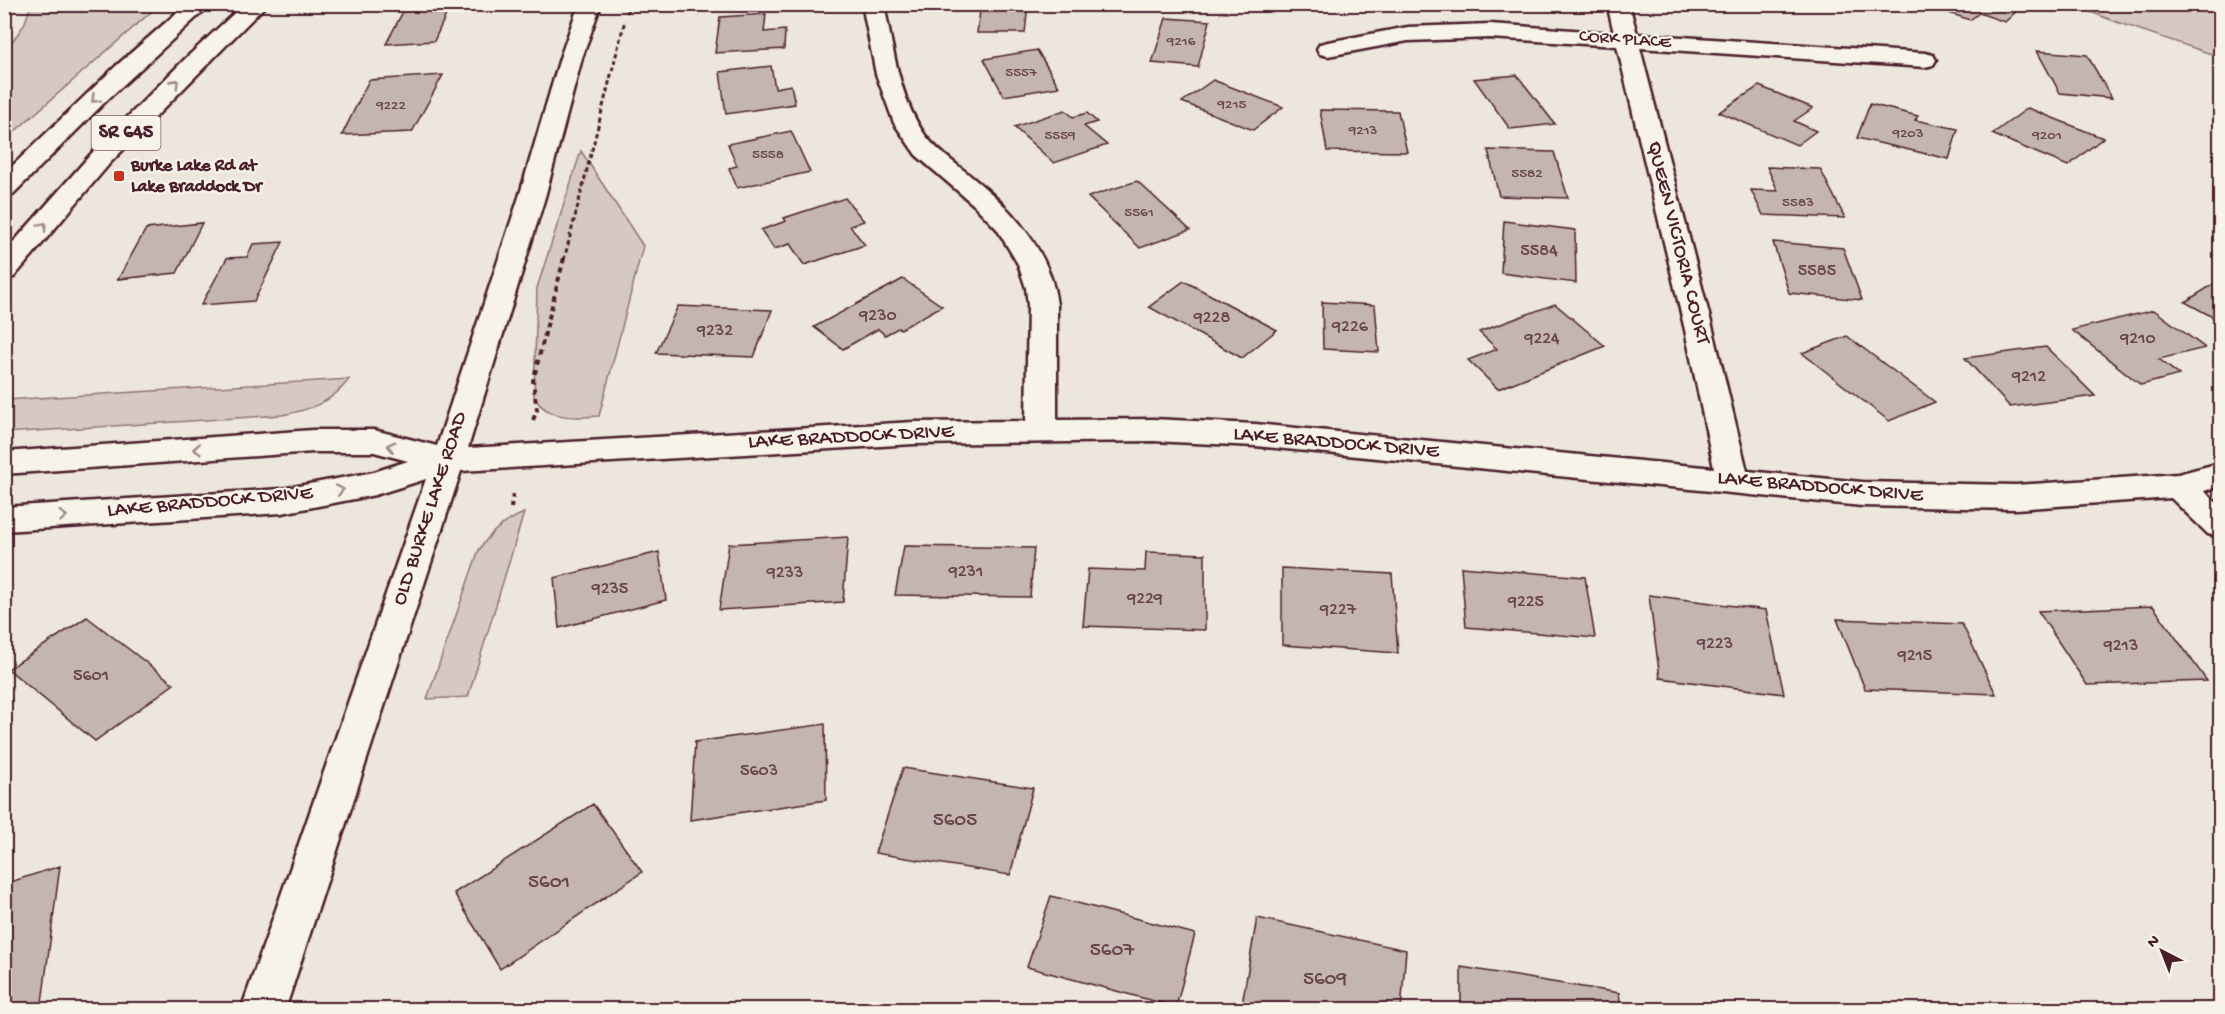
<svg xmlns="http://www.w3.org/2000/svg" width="2225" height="1014" viewBox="0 0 2225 1014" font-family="'Gochi Hand',sans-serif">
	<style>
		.green { fill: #d5c9c2; stroke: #907476; stroke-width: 1.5 }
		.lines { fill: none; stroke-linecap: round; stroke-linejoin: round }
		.stream { fill: #896c6f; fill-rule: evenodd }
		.building { fill: #c4b5b0; stroke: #4a1f2b; stroke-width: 1.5 }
		.minor-casing { stroke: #4a1f2b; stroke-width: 5 }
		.major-casing { stroke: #4a1f2b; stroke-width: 5 }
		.path-far1 { stroke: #4a1f2b; stroke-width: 3; stroke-dasharray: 4.5 3; stroke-linecap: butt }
		.path { stroke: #4a1f2b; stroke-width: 4; stroke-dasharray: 5 4.5; stroke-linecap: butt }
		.minor { fill: #f7f3e8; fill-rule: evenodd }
		.major { fill: #f7f3e8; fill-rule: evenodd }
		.oneway { stroke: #a0898a }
		.poi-dot { fill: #c8321e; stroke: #f7f3e8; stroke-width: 2 }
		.labels { text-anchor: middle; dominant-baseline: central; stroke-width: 4.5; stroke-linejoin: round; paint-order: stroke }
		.far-number-label { font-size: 15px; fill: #68444c }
		.far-street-label { font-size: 18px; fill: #4a1f2b; stroke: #f7f3e8 }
		.far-poi-label { font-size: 18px; font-weight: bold; fill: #4a1f2b; stroke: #f7f3e8; text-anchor: start }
		.number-label { font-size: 18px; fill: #68444c }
		.shield { fill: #f7f3e8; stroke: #7e5f64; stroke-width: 1.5 }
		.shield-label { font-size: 20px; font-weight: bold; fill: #4a1f2b }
		.street-label { font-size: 21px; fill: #4a1f2b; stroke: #f7f3e8 }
		.near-number-label { font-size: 21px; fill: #68444c }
	</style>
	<rect width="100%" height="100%" fill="#ece6dd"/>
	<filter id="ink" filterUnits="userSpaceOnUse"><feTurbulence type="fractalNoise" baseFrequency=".0167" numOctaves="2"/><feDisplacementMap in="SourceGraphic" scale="12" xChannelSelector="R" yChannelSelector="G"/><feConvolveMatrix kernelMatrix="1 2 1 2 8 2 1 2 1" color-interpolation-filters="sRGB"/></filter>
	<g filter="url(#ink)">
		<!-- green -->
		<path class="green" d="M31,5H159L5,140V52L24,25Z
			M2073,5H2220V57L2111,20Z
			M581,151L643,246L599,416C575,418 548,420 534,397L537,288Z
			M349,379C332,403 309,410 282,415L5,433V400Z
			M524,513L468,697L427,699L478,552C490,532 503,522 524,513Z"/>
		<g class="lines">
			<!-- stream -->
			<path class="stream" d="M2174,4H2197L2220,8V14Z"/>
		</g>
		<!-- building -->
		<path class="building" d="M407,4H451L434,41L386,44Z
			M981,4H1028L1025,33H977Z
			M1922,4H2013L2021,7L2005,22L1979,13L1970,20Z
			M766,14L764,32L785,30L784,49L715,53L720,17Z
			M1166,18L1210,21L1198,67L1152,63Z
			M1037,50L1059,87L1004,96L984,59Z
			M2037,51L2087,55L2112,98L2060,93Z
			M771,66L775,88L791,85L795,104L726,114L720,72Z
			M443,75L412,132L342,135L369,80Z
			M1517,75L1555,124L1510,129L1474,79Z
			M1213,80L1283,107L1253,130L1182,102Z
			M1759,86L1813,108L1794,121L1816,131L1797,145L1719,112Z
			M1870,104L1918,116L1915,120L1958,129L1949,159L1857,138Z
			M2028,108L2103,138L2068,166L1992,134Z
			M1065,110L1073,117L1087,113L1097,122L1084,126L1107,145L1054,163L1014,127Z
			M1320,110L1398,111L1407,152L1327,151Z
			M791,131L810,172L737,188L729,168L737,166L728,144Z
			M1488,150L1554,152L1568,198L1499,196Z
			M1767,167L1820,169L1845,218L1763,215L1751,190L1778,191Z
			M1137,181L1190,230L1140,248L1088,197Z
			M845,198L864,221L850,226L865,245L804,265L790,244L774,249L761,230L786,221L784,218Z
			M1504,221L1575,230L1576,283L1501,273Z
			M202,223L177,273L118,279L146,229Z
			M283,242L254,301L201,305L227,258L247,257L253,244Z
			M1773,242L1843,248L1862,300L1789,293Z
			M903,279L942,306L901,329L898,328L885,335L878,329L843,349L814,327Z
			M2220,280V321L2185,302Z
			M1184,281L1277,330L1242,358L1149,307Z
			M1322,302L1375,305L1379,352L1323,349Z
			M1555,304L1605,346L1498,389L1468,360L1497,349L1479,332Z
			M678,306L772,310L754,357L656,353Z
			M2154,310L2205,348L2159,359L2179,375L2141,385L2072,330Z
			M1847,336L1935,402L1889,421L1802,353Z
			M2046,347L2095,396L2010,407L1965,358Z
			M848,537L843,602L719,610L729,544Z
			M904,546L1034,548L1030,597L895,595Z
			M659,552L666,600L559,628L554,578Z
			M1146,552L1205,554V630L1083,626L1088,569L1145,571Z
			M1461,567L1585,577L1595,638L1466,627Z
			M1282,568L1392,574L1398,653L1282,645Z
			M1649,595L1766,610L1784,694L1660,678Z
			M2153,606L2207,681L2087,685L2038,611Z
			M87,617L174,684L95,741L8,669Z
			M1837,619L1962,624L1996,694L1865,689Z
			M825,724L826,800L690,820L695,742Z
			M903,768L1033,788L1010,875L875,853Z
			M593,804L642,872L500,969L454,893Z
			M60,866L41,1010H4V884Z
			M1051,896L1195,934L1176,1007L1027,967Z
			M1257,918L1406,950L1401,1010H1241Z
			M1461,967L1619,993L1621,1010H1461Z"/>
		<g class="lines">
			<defs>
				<path id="minor" d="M579,4H601L582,58L545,197L468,448L914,422L1026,421L1028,305L1026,288L1018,264L997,229L974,205L916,155L894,123L876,74L862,4H884C893,48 899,98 925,135C938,152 957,164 973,178C1013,210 1051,252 1057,305V420L1153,419L1255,424L1714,468L1685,330L1617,46L1490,38L1408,41L1328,56L1320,54L1317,49L1320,44L1328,42L1408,27L1490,24L1614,33L1607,4H1629L1637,34L1925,53L1933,55L1936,60L1933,65L1925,67L1640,48L1713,330L1747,471L1862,482L2016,485L2178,474L2220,463V486L2204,491L2220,506V537L2208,534L2171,498L2016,509L1862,506L1255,446L1153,441L914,444L461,471L285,1010H241L426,479L375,495L282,513L4,531V507L282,489L374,472L408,461L374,452H313L4,474V452L313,430H374L437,446L519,197L560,58Z"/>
				<path id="major" d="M187,4H211L108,99L13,194L4,197V174L116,66Z
					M244,4H267L110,163L14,277L4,279V253L92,153L185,59Z"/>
			</defs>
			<!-- minor casing -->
			<use href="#minor" class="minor-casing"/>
			<!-- major casing -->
			<use href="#major" class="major-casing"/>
			<!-- path-far1 -->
			<path class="path-far1" d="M627,13L629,4
				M564,260L625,20"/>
			<!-- path -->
			<path class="path" d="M533,420L537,410L533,381L564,258
				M511,508L513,494"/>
			<!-- minor -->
			<use href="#minor" class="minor"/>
			<!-- major -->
			<use href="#major" class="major"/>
		</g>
		<!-- one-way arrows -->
		<defs><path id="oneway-chevron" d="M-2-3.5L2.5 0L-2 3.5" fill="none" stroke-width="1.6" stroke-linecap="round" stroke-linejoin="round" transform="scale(1.5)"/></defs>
		<g class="oneway">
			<use href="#oneway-chevron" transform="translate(175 83) rotate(-46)"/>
			<use href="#oneway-chevron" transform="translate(95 99) rotate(137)"/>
			<use href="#oneway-chevron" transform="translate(43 226) rotate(-49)"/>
			<use href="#oneway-chevron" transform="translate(391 446) rotate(-166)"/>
			<use href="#oneway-chevron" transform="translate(197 449) rotate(176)"/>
			<use href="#oneway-chevron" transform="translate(340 490) rotate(-11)"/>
			<use href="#oneway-chevron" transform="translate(63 516) rotate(-4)"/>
		</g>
	</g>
	<!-- markers -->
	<rect class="poi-dot" x="113" y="170" width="12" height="12" rx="3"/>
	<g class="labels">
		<!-- far-number labels -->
		<g class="far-number-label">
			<text x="1181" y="42">9216</text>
			<text x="1021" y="73">5557</text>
			<text x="1232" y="105">9215</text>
			<text x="391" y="106">9222</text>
			<text x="1363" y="131">9213</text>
			<text x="1908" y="134">9203</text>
			<text x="1060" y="136">5559</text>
			<text x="2047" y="136">9201</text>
			<text x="768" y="155">5558</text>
			<text x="1527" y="174">5582</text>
			<text x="1798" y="203">5583</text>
			<text x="1139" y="213">5561</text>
		</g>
		<!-- far-street labels -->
		<g class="far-street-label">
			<text transform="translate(1625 40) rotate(4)">CORK PLACE</text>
		</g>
		<!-- far-poi labels -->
		<g class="far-poi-label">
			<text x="131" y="166">Burke Lake Rd at<tspan x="131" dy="21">Lake Braddock Dr</tspan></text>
		</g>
		<!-- number labels -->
		<g class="number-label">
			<text x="1539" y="251">5584</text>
			<text x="1817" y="271">5585</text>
			<text x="878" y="316">9230</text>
			<text x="1212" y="318">9228</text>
			<text x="1350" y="327">9226</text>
			<text x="715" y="331">9232</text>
			<text x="1542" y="339">9224</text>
			<text x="2138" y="339">9210</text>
			<text x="2029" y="377">9212</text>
			<text x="966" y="572">9231</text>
			<text x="785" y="573">9233</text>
			<text x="610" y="589">9235</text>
			<text x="1145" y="599">9229</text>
			<text x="1526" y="602">9225</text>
			<text x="1338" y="610">9227</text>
			<text x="1715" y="644">9223</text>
			<text x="2121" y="646">9213</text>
			<text x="1915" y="656">9215</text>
			<text x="91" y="676">5601</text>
			<text x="759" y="771">5603</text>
		</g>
		<!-- shield labels -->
		<rect class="shield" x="91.5" y="116" width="69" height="34" rx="4.5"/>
		<g class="shield-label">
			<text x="126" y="133">SR 645</text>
		</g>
		<!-- street labels -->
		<g class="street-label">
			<text transform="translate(1677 243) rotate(76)">QUEEN VICTORIA COURT</text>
			<text transform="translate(851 438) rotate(-3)">LAKE BRADDOCK DRIVE</text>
			<text transform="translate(1336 444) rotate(5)">LAKE BRADDOCK DRIVE</text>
			<text transform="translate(1820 488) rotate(5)">LAKE BRADDOCK DRIVE</text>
			<text transform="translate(210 503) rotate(-5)">LAKE BRADDOCK DRIVE</text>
			<text transform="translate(431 509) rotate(-72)">OLD BURKE LAKE ROAD</text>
		</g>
		<!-- near-number labels -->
		<g class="near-number-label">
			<text x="955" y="821">5605</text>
			<text x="549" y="883">5601</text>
			<text x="1112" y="951">5607</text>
			<text x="1325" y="980">5609</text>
		</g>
	</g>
	<!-- margin -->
	<rect width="2225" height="1014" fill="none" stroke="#f7f3e8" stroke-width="24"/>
	<rect x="12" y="12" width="2201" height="990" fill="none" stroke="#4a1f2b" stroke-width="2" filter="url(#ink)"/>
	<!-- north arrow -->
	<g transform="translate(2162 951) rotate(318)" stroke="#f7f3e8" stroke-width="4.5" paint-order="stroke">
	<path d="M0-4.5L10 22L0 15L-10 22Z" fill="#4a1f2b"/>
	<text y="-9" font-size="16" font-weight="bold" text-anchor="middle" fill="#4a1f2b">N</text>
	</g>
</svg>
